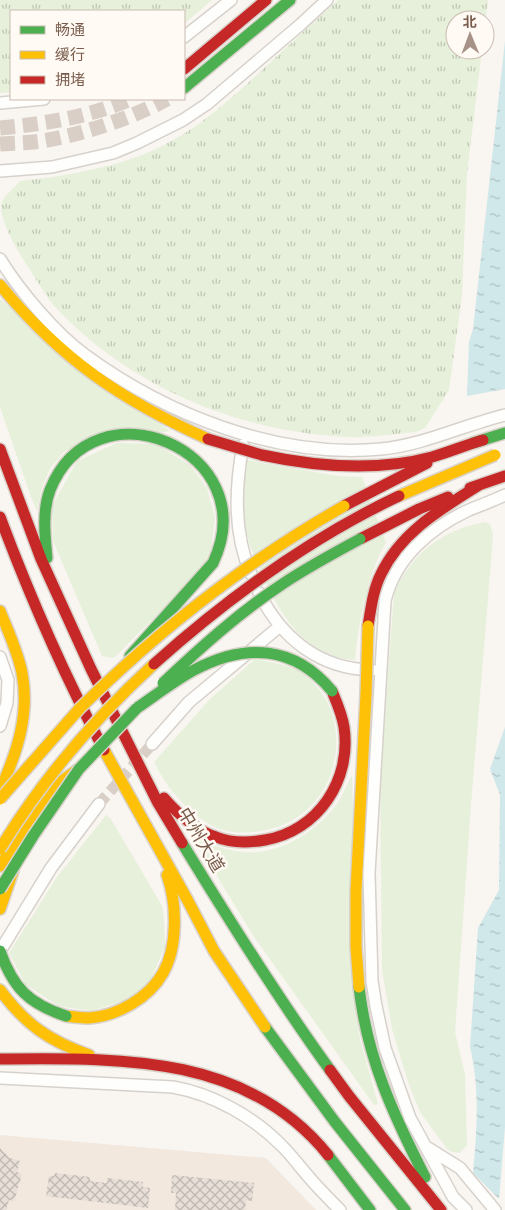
<svg xmlns="http://www.w3.org/2000/svg" width="505" height="1210" viewBox="0 0 505 1210" font-family="Figtree,'Noto Sans SC',sans-serif">
	<style>
		.residential { fill: #f2e8de }
		.grass { fill: #e7f0db }
		.park { fill: url(#park-tufts) }
		.water { fill: url(#water-ripples) }
		.building { fill: url(#building-cross-hatch) }
		.lines { fill: none; stroke-linecap: round; stroke-linejoin: round }
		.street-tunnel { stroke: #d9cfc7; stroke-width: 11; stroke-dasharray: 11 5.5; stroke-linecap: butt }
		.secondary-tunnel { stroke: #d9cfc7; stroke-width: 15; stroke-dasharray: 15 8; stroke-linecap: butt }
		.street-casing { stroke: #d7d1cb; stroke-width: 14 }
		.fast-casing { stroke: #d9d2cb; stroke-width: 14 }
		.slow-casing { stroke: #d9d2cb; stroke-width: 14 }
		.jam-casing { stroke: #d9d2cb; stroke-width: 14 }
		.street { stroke: #fefefd; stroke-width: 11 }
		.fast { stroke: #4caf50; stroke-width: 11 }
		.slow { stroke: #ffc107; stroke-width: 11 }
		.jam { stroke: #c62828; stroke-width: 11 }
		.fast-bridge-casing { stroke: #d9d2cb; stroke-width: 14; stroke-linecap: butt }
		.slow-bridge-casing { stroke: #d9d2cb; stroke-width: 14; stroke-linecap: butt }
		.jam-bridge-casing { stroke: #d9d2cb; stroke-width: 14; stroke-linecap: butt }
		.fast-bridge { stroke: #4caf50; stroke-width: 11 }
		.slow-bridge { stroke: #ffc107; stroke-width: 11 }
		.jam-bridge { stroke: #c62828; stroke-width: 11 }
		.labels { text-anchor: middle; dominant-baseline: central; stroke-width: 5; stroke-linejoin: round; paint-order: stroke }
		.street-label { font-size: 18px; fill: #7a5c4d; stroke: #fffaf3 }
	</style>
	<defs>
		<pattern id="park-tufts" width="24" height="20" patternUnits="userSpaceOnUse" patternTransform="scale(1.25)"><rect width="24" height="20" fill="#e7f0db"/><path d="M3 7l-1-3M5 7V3M7 7l1-3M15 17l-1-3M17 17v-4M19 17l1-3" fill="none" stroke="#c0c6b4"/></pattern>
		<pattern id="water-ripples" width="26" height="14" patternUnits="userSpaceOnUse" patternTransform="scale(1.25)"><rect width="26" height="14" fill="#d0e8ea"/><path d="M2 4q2-2 4 0t4 0M15 11q2-2 4 0t4 0" fill="none" stroke="#aebfc0"/></pattern>
		<pattern id="building-cross-hatch" width="8" height="8" patternUnits="userSpaceOnUse" patternTransform="scale(1.25)"><rect width="8" height="8" fill="#e6ded7"/><path d="M0 0l8 8M0 8l8-8" fill="none" stroke="#bfb7b1"/></pattern>
	</defs>
	<rect width="100%" height="100%" fill="#f9f5f0"/>
	<!-- residential -->
	<path class="residential" d="M0,1135L266,1158L316,1210H0Z"/>
	<!-- grass -->
	<path class="grass" d="M0,299L170,431L66,450L51,467L42,487L37,511L31,497L0,407Z
		M117,443L156,444L190,465L207,488L215,518L211,550L200,572L114,658L102,656L53,541L52,506L77,461Z
		M247,460L338,476L362,477L386,543C368,571 358,626 355,660C304,657 279,613 261,571C257,561 251,550 248,539C242,515 243,484 247,460Z
		M485,522L490,524L493,535L492,549L471,805L456,1018L455,1032L465,1075L467,1145L460,1153L452,1152L447,1149L420,1112L408,1082L392,1029L382,969L380,781L394,593C412,553 442,530 485,522Z
		M255,659C267,662 288,664 299,671C318,683 332,704 335,726C343,777 312,824 260,831C246,833 229,834 215,827C188,814 167,788 154,762L210,699Z
		M352,775L359,1035L378,1104L374,1105L254,937L197,843V839C208,842 219,848 230,850C269,860 308,838 333,809C341,800 346,786 352,775Z
		M106,815L111,819L162,906L164,917L165,947L150,981L130,999L91,1011L59,1006L26,985L9,953L57,877Z"/>
	<!-- park -->
	<path class="park" d="M0,0H212L184,24V11H11V92L0,93Z
		M338,0H488L485,24V20H455V50H482L467,174L462,296L449,390L425,428L416,432C393,434 368,438 344,437C238,431 133,388 59,311C46,298 37,280 27,265C17,250 0,222 1,204C4,196 14,188 20,181C61,177 104,169 142,155C189,137 227,103 263,69C288,46 313,23 338,0Z"/>
	<!-- water -->
	<path class="water" d="M505,41V389L467,396L469,342L473,329Z
		M505,727V1127L499,1199L473,1173C477,1130 480,1089 470,1047L478,928L499,890L500,795L490,769Z"/>
	<!-- building -->
	<path class="building" d="M0,1148L10,1158L20,1161L17,1172L22,1174L14,1201L9,1200L6,1210H0Z
		M55,1173L90,1177V1181L107,1183V1178L143,1182V1187L150,1188L148,1208L46,1196L49,1176H54Z
		M172,1175L254,1183L252,1201L246,1200L245,1210H175L176,1193H171Z"/>
	<g class="lines">
		<!-- street-tunnel -->
		<path class="street-tunnel" d="M99,804L152,744"/>
		<!-- secondary-tunnel -->
		<path class="secondary-tunnel" d="M0,128C44,124 89,117 130,99
			M0,144C14,143 28,143 42,141C81,135 132,118 167,99"/>
		<defs>
			<path id="street" d="M184,37L231,0
				M0,103L44,99
				M0,171L52,167L113,153L137,143L183,120L207,104L300,25L327,0
				M0,259C19,290 55,333 85,355C167,415 278,459 381,449C424,445 463,425 505,415
				M243,445C235,488 233,533 251,574
				M259,593C282,639 320,669 372,670
				M0,657L8,680L7,703L0,726
				M152,744L189,702L280,626
				M0,951L51,868L99,804
				M0,1078L173,1087C213,1094 254,1117 283,1147C292,1156 300,1167 308,1176C318,1188 329,1199 340,1210
				M428,1148L460,1168L495,1210
				M466,1210L453,1197L410,1118L385,1048L376,1006L372,981L369,873L385,601C395,558 430,528 469,510C481,505 493,501 505,495"/>
			<path id="fast" d="M184,88L290,0
				M473,443L505,433
				M47,558C45,537 42,511 50,490C94,379 266,450 213,563L130,656
				M182,843C229,920 277,997 330,1070
				M359,987C367,1058 393,1114 425,1177
				M265,1027L335,1122L405,1210
				M328,1155L370,1210"/>
			<path id="slow" d="M0,285C61,359 121,400 208,439
				M0,611C8,631 18,652 22,673C30,714 17,753 0,790
				M104,750L188,901L214,951L265,1027
				M0,866L50,790L77,770
				M0,909L13,871
				M359,987L356,947V891L366,694
				M0,990C25,1024 49,1041 89,1055
				M66,1016C74,1017 82,1018 89,1018C117,1016 149,998 163,973C178,947 177,903 167,875"/>
			<path id="jam" d="M184,69L266,0
				M0,449L41,559L91,669L158,803L182,843
				M262,455C318,467 376,472 432,457C449,452 466,445 483,440
				M470,488L505,476
				M344,506L427,463
				M0,517C30,597 64,675 104,750
				M360,539L419,509L448,497
				M368,626C371,608 373,590 381,574C401,532 441,509 479,485
				M164,798C178,814 195,830 216,837C231,843 248,843 265,840C318,831 352,780 344,727C342,714 337,703 332,691
				M0,1059C119,1058 247,1054 328,1155
				M330,1070L349,1096L441,1210"/>
		</defs>
		<!-- street casing -->
		<use href="#street" class="street-casing"/>
		<!-- fast casing -->
		<use href="#fast" class="fast-casing"/>
		<!-- slow casing -->
		<use href="#slow" class="slow-casing"/>
		<!-- jam casing -->
		<use href="#jam" class="jam-casing"/>
		<!-- street -->
		<use href="#street" class="street"/>
		<!-- fast -->
		<use href="#fast" class="fast"/>
		<!-- slow -->
		<use href="#slow" class="slow"/>
		<!-- jam -->
		<use href="#jam" class="jam"/>
		<defs>
			<path id="fast-bridge" d="M163,683C201,647 240,612 284,583C308,567 334,553 360,539
				M137,708C156,695 174,681 194,670C245,643 294,645 332,691
				M0,889L33,836L79,769L137,708
				M0,951C13,988 29,1004 66,1016"/>
			<path id="slow-bridge" d="M399,496L495,455
				M105,684C177,616 258,555 344,506
				M366,694L368,626
				M0,799L80,708L105,684
				M0,849C42,780 94,719 154,664"/>
			<path id="jam-bridge" d="M208,439L262,455
				M154,664C229,597 308,539 399,496"/>
		</defs>
		<!-- fast-bridge casing -->
		<use href="#fast-bridge" class="fast-bridge-casing"/>
		<!-- slow-bridge casing -->
		<use href="#slow-bridge" class="slow-bridge-casing"/>
		<!-- jam-bridge casing -->
		<use href="#jam-bridge" class="jam-bridge-casing"/>
		<!-- fast-bridge -->
		<use href="#fast-bridge" class="fast-bridge"/>
		<!-- slow-bridge -->
		<use href="#slow-bridge" class="slow-bridge"/>
		<!-- jam-bridge -->
		<use href="#jam-bridge" class="jam-bridge"/>
	</g>
	<g class="labels">
		<!-- street labels -->
		<g class="street-label">
			<text transform="translate(201 840) rotate(59)">中州大道</text>
		</g>
	</g>
	<!-- legend -->
	<rect x="10" y="10" width="175" height="90" fill="#fffaf3" stroke="#cabbb1"/>
	<rect x="20" y="26" width="25" height="8" fill="#4caf50" stroke="#cabbb1"/>
	<text x="55" y="35" font-size="15" fill="#7a5c4d">畅通</text>
	<rect x="20" y="51" width="25" height="8" fill="#ffc107" stroke="#cabbb1"/>
	<text x="55" y="60" font-size="15" fill="#7a5c4d">缓行</text>
	<rect x="20" y="76" width="25" height="8" fill="#c62828" stroke="#cabbb1"/>
	<text x="55" y="85" font-size="15" fill="#7a5c4d">拥堵</text>
	<!-- north arrow -->
	<g transform="translate(470 35) rotate(359)"><circle r="24" fill="#fffaf3" stroke="#cabbb1"/>
	<path d="M0-4L9 19L0 12L-9 19Z" fill="#a69286"/>
	<text y="-8" font-size="14" font-weight="bold" text-anchor="middle" fill="#7a5c4d">北</text>
	</g>
</svg>
